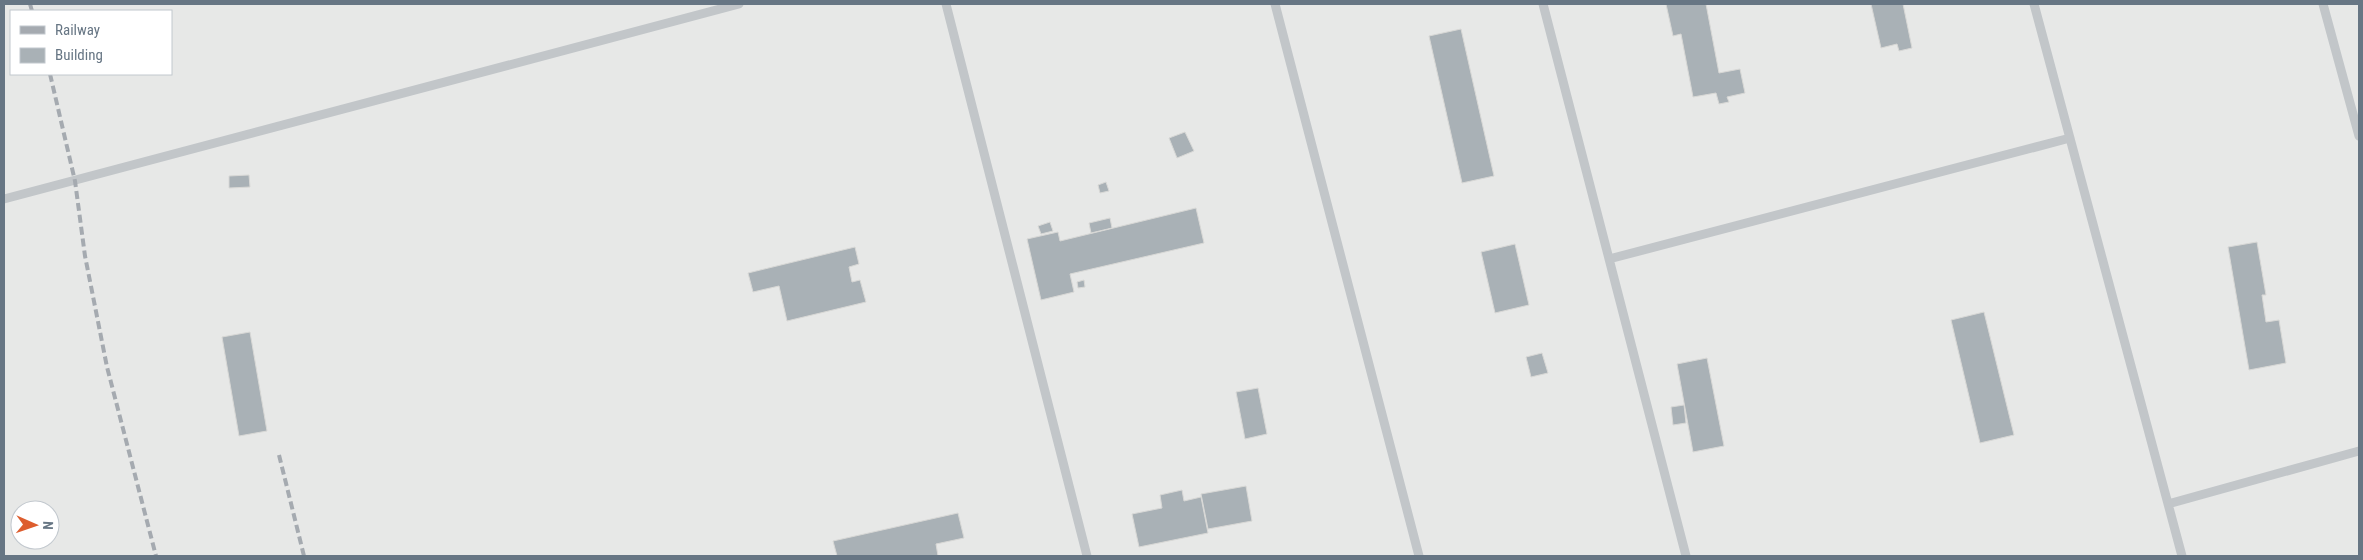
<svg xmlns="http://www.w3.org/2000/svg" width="2363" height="560" viewBox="0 0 2363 560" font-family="'Roboto Condensed',sans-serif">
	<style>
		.built { fill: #e7e8e7; fill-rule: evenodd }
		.building { fill: #a9b1b6; stroke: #d8d8d6 }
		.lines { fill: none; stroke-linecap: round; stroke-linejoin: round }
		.lane { stroke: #c2c6c9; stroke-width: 9 }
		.rail { stroke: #a5aab0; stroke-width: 4; stroke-dasharray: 8 4; stroke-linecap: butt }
	</style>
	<rect width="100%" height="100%" fill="#f7f7f4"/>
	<!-- built -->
	<path class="built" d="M4,4H2359V556H4ZM11,11H171V74H11ZM20,510H50V540H20Z"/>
	<!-- building -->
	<path class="building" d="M1666,4H1706L1719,73L1740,69L1745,93L1727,97L1729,102L1719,104L1716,93L1693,97L1681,34L1673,36Z
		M1871,4H1903L1912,48L1899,51L1897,44L1881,48Z
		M1461,29L1494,176L1462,183L1429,36Z
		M1185,132L1194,151L1177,158L1169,138Z
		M249,175L250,187L229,188V176Z
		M1106,182L1109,191L1100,193L1098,185Z
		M1196,208L1204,243L1070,274L1074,292L1041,300L1027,239L1058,232L1060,241Z
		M1110,218L1112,228L1091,233L1089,223Z
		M1050,222L1053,231L1041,234L1038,226Z
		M2257,242L2266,295H2262L2266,322L2279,320L2286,363L2249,370L2228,247Z
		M1515,244L1529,305L1495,313L1481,252Z
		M855,247L859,264L849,267L852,282L860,280L866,302L787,321L779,286L753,292L748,273Z
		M1084,280L1085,287L1078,288L1077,282Z
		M1984,312L2014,435L1980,443L1951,320Z
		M250,332L267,431L239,436L222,337Z
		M1542,353L1548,373L1531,377L1526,357Z
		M1707,358L1724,446L1693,452L1677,364Z
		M1258,388L1267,434L1245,439L1236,392Z
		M1684,405L1686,423L1673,425L1671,407Z
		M1246,486L1252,521L1208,529L1201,494Z
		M1182,490L1184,501L1201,497L1208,533L1139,547L1132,514L1162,508L1160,495Z
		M958,513L964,538L936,544L938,556H837L833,541Z"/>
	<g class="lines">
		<!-- lane -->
		<path class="lane" d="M946,4L1087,556
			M1275,4L1419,556
			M1543,4L1686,556
			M2034,4L2182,556
			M2323,4L2359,136
			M4,199L739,4
			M1609,259L2070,138
			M2168,504L2359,451"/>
		<!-- rail -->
		<path class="rail" d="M30,4L32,11
			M50,74L75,181L85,256L107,367L156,556
			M279,455L304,556"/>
	</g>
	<!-- border -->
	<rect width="2363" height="560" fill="none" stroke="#677684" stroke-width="10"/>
	<!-- legend -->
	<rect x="10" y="10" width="162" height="65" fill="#ffffff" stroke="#c2c8ce"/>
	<rect x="20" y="26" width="25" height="8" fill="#a5aab0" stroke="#c2c8ce"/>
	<text x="55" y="35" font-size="15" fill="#677684">Railway</text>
	<rect x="20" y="48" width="25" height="15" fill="#a9b1b6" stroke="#c2c8ce"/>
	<text x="55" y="60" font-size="15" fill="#677684">Building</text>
	<!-- north arrow -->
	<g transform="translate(35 525) rotate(92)"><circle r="24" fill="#ffffff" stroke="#c2c8ce"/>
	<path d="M0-4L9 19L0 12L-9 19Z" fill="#dd5d2e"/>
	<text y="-8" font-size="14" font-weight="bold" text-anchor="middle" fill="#677684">N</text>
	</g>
</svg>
